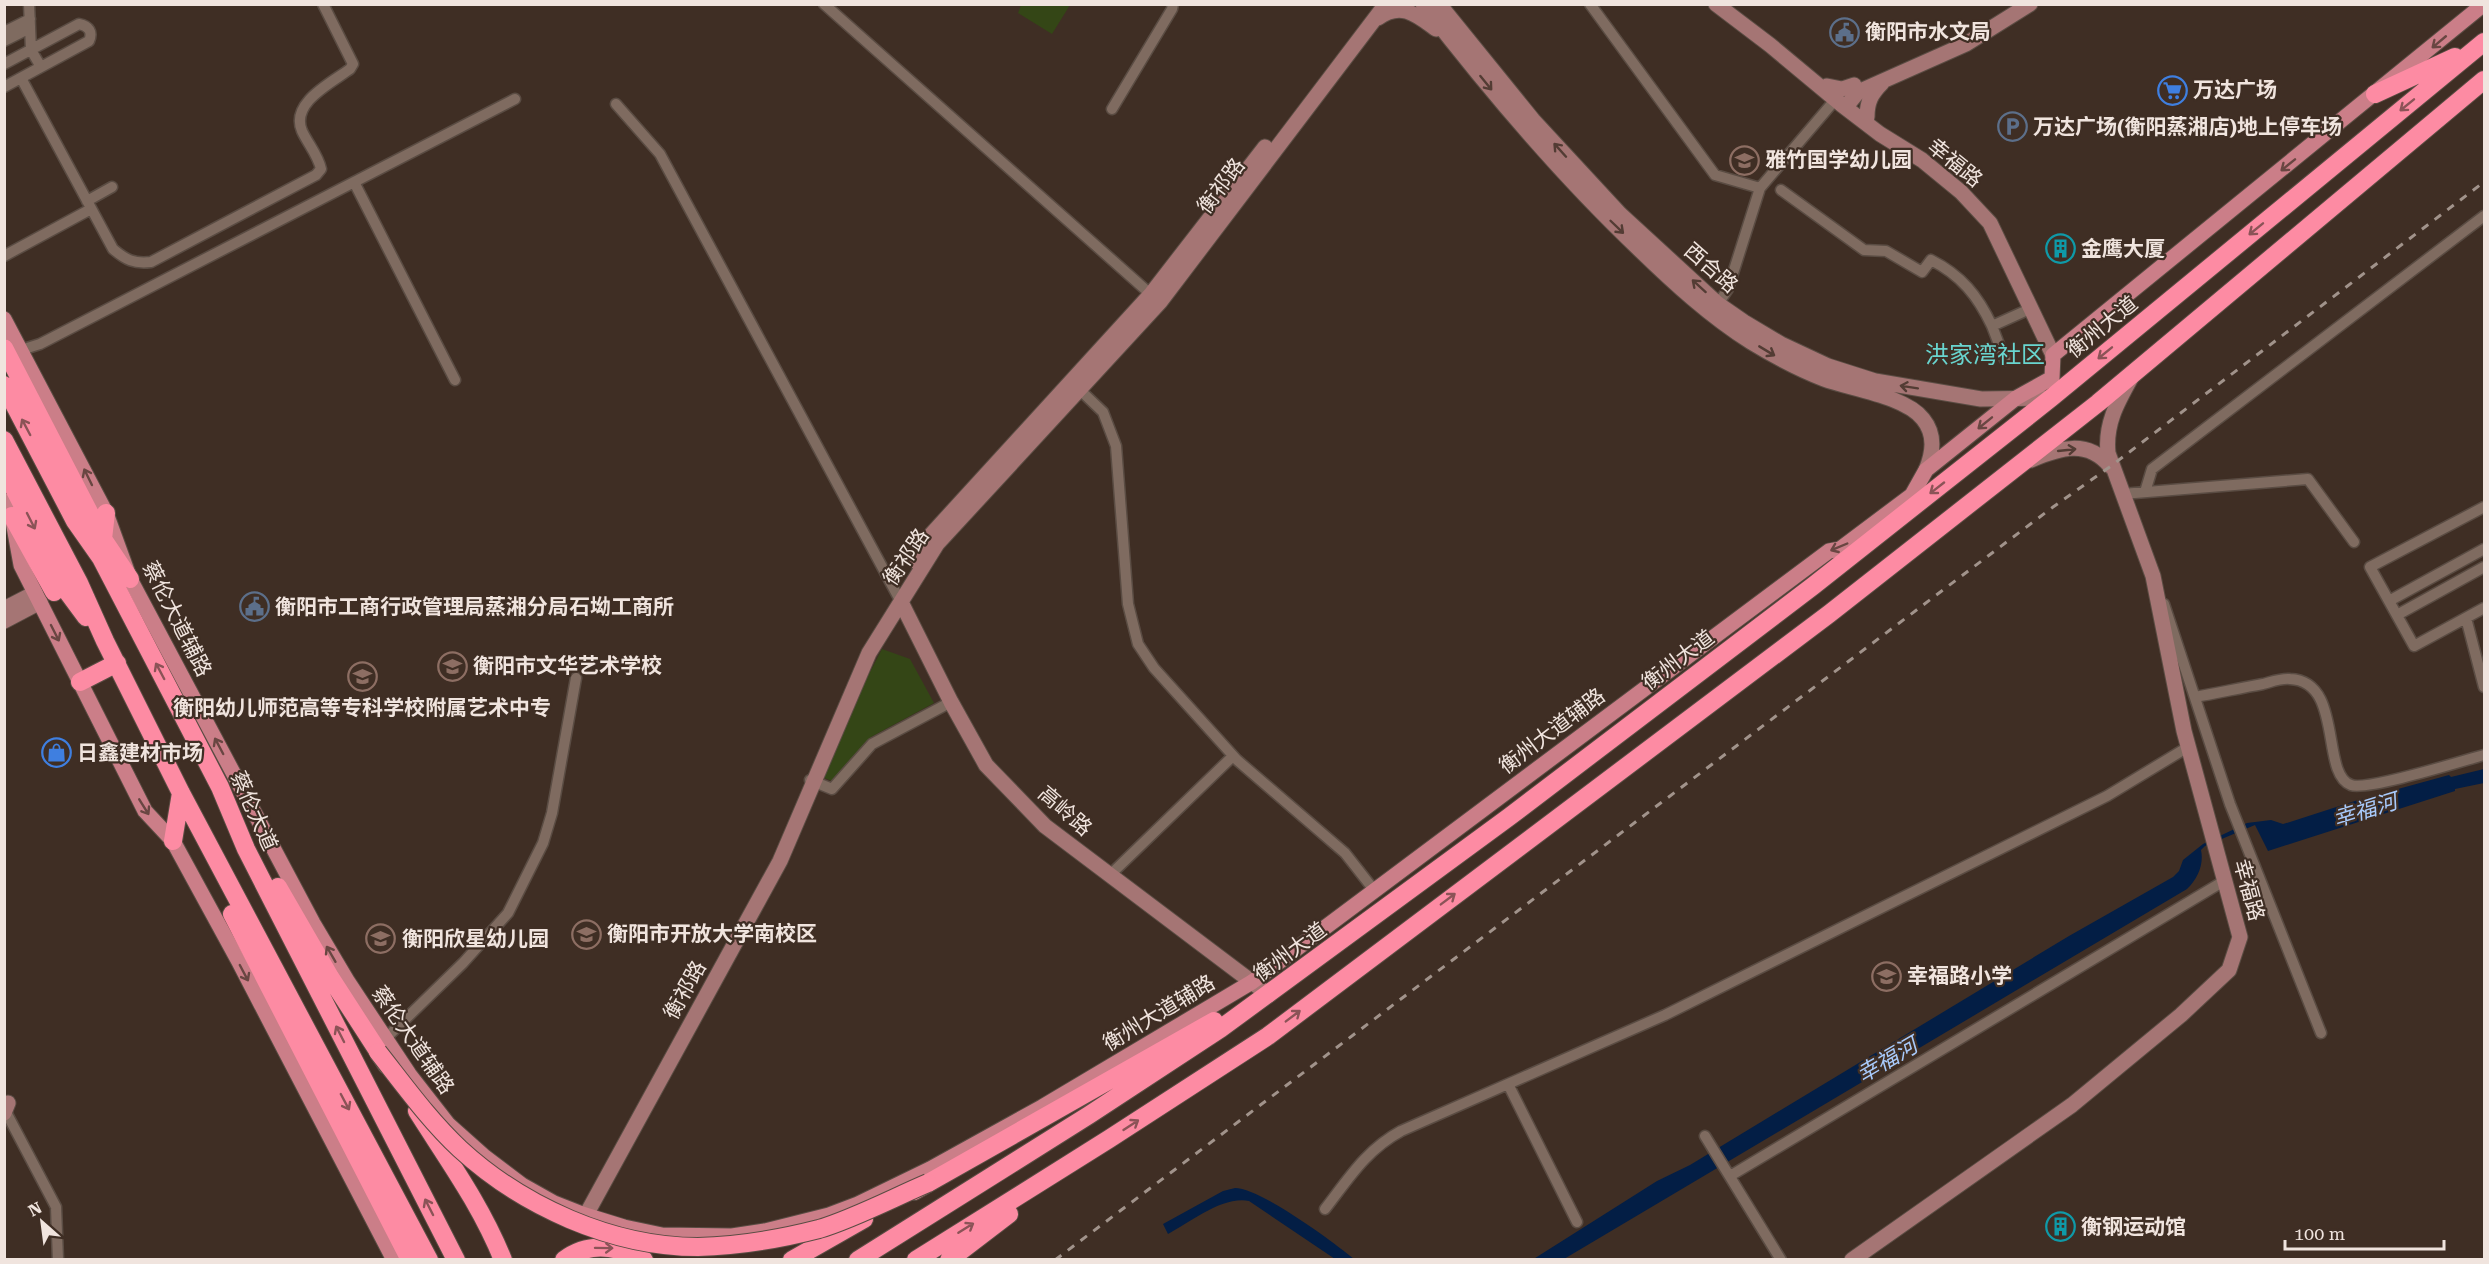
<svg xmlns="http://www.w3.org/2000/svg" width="2489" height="1264" viewBox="0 0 2489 1264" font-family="'Roboto Serif','Noto Sans SC',serif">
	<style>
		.green { fill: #344616 }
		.water { fill: #031e45 }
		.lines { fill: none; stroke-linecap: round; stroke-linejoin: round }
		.street-casing { stroke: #5a4c43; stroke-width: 13 }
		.secondary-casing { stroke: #5a4c43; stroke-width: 17 }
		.primary-casing { stroke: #5a4c43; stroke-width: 17 }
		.highway-casing { stroke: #5a4c43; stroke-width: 20 }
		.street { stroke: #7f6b60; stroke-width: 10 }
		.secondary { stroke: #a57574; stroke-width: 15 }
		.primary { stroke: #cb7e88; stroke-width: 15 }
		.highway { stroke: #fd8ba3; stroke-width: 18 }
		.rail { stroke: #a1938b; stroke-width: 3; stroke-dasharray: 8 8; stroke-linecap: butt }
		.highway-bridge-casing { stroke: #5a4c43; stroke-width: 20; stroke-linecap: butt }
		.highway-bridge { stroke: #fd8ba3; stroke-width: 18 }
		.oneway { stroke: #694642 }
		.oneway2 { stroke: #533c34 }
		.oneway3 { stroke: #8b5357 }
		.labels { text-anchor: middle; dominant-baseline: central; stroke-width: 4.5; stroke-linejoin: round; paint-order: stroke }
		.poi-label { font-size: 21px; font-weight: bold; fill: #f0e4de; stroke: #3f2e24; text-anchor: start }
		.street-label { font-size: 21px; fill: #f0e4de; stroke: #3f2e24 }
		.water-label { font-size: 22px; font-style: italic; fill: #a8cafb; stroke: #3f2e24 }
		.quarter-label { font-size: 24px; fill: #69d5cf; stroke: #3f2e24 }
	</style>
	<rect width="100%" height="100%" fill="#3f2e24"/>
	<!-- green -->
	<path class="green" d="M1021,5V4L1070,5L1052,34L1018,13Z
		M882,649L910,659L934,703L871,737L832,781L819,776L843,724Z"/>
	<!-- water -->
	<path class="water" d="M2484,769V783L2455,789V791L2268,851L2255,825L2205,846L2201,850C2204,864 2198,879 2187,889L1564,1259L1532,1260L1657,1181L1690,1165L2069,936L2173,877L2179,871L2183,860L2203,844L2247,823L2271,820L2283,824L2290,822L2358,800L2449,775L2451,777Z
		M1235,1188C1260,1188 1332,1241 1354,1259H1335L1249,1201C1222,1196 1191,1222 1168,1234L1163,1224L1223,1191Z"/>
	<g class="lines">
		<defs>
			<path id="street" d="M29,4L31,50L41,67
				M824,4L1156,299
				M1590,4L1715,175L1760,188
				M4,32L30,19
				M4,41L30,28
				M4,64L79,24C89,26 93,32 89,41L4,87
				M21,78L113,249C126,260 134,264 151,262L316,175L321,169C318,155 308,144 302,131C290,103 331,83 350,69L353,64L323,4
				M616,104L660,154L901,602
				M1112,109L1172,9L1173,4
				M354,182L455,380
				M1781,190L1864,250L1886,251L1922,272L1931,260C1961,275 1978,296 1992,326L2032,308
				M87,201L112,187
				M4,256L91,209
				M1718,304L1728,289L1760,188L1835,100
				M1992,326L2005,360
				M21,350L40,344L515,99
				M1079,389L1103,412L1116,446L1128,604L1138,644L1154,668L1237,760L1345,853L1374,890
				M2145,492L2152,469L2484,216
				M2122,494L2308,479L2354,542
				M2484,507L2370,567L2414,646L2484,608
				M2389,601L2484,549
				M2164,604L2230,804L2321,1033
				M2397,615L2484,567
				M2466,618L2484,687
				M2195,697C2218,693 2240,688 2263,684C2271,682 2281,678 2290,679C2344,681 2320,774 2351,785C2367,791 2462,761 2484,755
				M810,780L832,789L872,744L951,702
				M1110,875L1233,756
				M385,1039L463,963L508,913L543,843L552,813L576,678
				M1508,1084L1577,1222
				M6,1112L56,1207L58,1260
				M1705,1136L1781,1260
				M1730,1176L2224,881
				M1325,1209C1349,1178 1366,1150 1401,1131L1665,1015L2107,796L2188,747"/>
			<path id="secondary" d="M1423,4C1490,91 1560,174 1639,249C1674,283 1710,316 1751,342C1774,356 1798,369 1824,379C1851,389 1905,396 1923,419C1936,435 1933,453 1926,470
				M1439,4L1533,120L1620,214L1718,304L1744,322L1781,344L1828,366L1875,381L1981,399L2051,398
				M1716,4L1770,45L1842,105L1880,134L1922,160L1961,192L1990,223L2053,355
				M1378,18C1401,1 1417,15 1436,29
				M1827,86L1842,89L1854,85
				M1842,105L1849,103L1858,92L1966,44L2030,4
				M1867,117C1867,102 1871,94 1882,83
				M2031,460C2060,448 2087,439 2110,466
				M915,561L929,537L1151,294L1265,147
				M901,602L951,702L986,765L1045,826L1269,995
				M4,609L35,593
				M4,621L40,602
				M4,1113L8,1103
				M586,1215L780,861L869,653L937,544L1160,302L1386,4
				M1852,1260L2072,1105L2181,1015L2229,970L2240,937L2184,731L2153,576L2108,453C2105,424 2117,403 2131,378"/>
			<path id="primary" d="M4,319L106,513L130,579L313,923L348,982L409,1074L448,1124L485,1157L522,1185L554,1203L582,1214L624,1227L662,1235L732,1236L765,1231L829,1215L858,1204L930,1169L1042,1107L1252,982L1829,551L1840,549L1912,495L1926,470L2016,398L2052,378L2053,355L2484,4
				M4,501L12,516L21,565L145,811L173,841L239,962L394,1260"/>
			<path id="highway" d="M2375,94L2455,57
				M4,348L103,539L101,558
				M4,385L75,521L101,558L220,787L246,849L456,1260
				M4,440L79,583L105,641L181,793L429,1260
				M4,469L66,590L86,617
				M106,513L103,539L130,579
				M12,516L54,592
				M80,682L117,663
				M173,841L181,793
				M278,887L330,977L387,1065
				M232,914L410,1260
				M417,1111C448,1160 481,1205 503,1260
				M914,1191L1214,1021
				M564,1260C589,1241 618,1246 644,1260
				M792,1260L864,1219
				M858,1260L1089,1115L1220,1029L1509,817L1813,586L2051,398L2484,42
				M916,1260L1109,1139L1268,1036L1829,614L2098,403L2484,80
				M949,1260L1009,1214"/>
		</defs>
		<!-- street casing -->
		<use href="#street" class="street-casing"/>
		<!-- secondary casing -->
		<use href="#secondary" class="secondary-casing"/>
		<!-- primary casing -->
		<use href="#primary" class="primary-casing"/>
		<!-- highway casing -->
		<use href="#highway" class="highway-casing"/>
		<!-- street -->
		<use href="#street" class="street"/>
		<!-- secondary -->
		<use href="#secondary" class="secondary"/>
		<!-- primary -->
		<use href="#primary" class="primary"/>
		<!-- highway -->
		<use href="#highway" class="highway"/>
		<!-- rail -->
		<path class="rail" d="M1055,1260L2053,507L2111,466L2484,182"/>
		<defs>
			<path id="highway-bridge" d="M378,1052C404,1085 429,1120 460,1149C522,1206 612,1247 698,1247C739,1246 780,1239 819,1229C853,1219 895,1197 928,1183"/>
		</defs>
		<!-- highway-bridge casing -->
		<use href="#highway-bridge" class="highway-bridge-casing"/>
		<!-- highway-bridge -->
		<use href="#highway-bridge" class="highway-bridge"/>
	</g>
	<!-- one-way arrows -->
	<defs><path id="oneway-shaft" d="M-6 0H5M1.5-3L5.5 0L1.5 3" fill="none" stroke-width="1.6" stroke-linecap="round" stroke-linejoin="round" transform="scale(1.5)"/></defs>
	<g class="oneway">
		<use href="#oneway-shaft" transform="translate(2439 42) rotate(140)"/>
		<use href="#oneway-shaft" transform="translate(2288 165) rotate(141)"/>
		<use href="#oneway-shaft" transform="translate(1985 423) rotate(141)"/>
		<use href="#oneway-shaft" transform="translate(88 477) rotate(-116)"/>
		<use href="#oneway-shaft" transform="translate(1839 547) rotate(157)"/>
		<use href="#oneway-shaft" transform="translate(55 633) rotate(63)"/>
		<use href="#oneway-shaft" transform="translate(219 746) rotate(-118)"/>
		<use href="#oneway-shaft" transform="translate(144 807) rotate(58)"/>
		<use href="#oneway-shaft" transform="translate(331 954) rotate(-120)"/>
		<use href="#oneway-shaft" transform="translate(244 973) rotate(62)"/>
	</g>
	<g class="oneway2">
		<use href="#oneway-shaft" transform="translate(1486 83) rotate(51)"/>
		<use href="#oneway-shaft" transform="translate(1560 150) rotate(-132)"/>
		<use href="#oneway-shaft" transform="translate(1617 227) rotate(44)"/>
		<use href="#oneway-shaft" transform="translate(1699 286) rotate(-138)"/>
		<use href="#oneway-shaft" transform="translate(1767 351) rotate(31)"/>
		<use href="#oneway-shaft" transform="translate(1909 387) rotate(-171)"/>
		<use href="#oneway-shaft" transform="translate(2067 450) rotate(-6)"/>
	</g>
	<g class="oneway3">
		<use href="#oneway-shaft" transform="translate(2407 105) rotate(141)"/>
		<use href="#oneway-shaft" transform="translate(2256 229) rotate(141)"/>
		<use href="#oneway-shaft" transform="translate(2105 353) rotate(141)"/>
		<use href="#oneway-shaft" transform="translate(26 427) rotate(-118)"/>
		<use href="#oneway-shaft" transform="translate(1937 488) rotate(142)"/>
		<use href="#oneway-shaft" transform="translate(31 521) rotate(63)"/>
		<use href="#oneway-shaft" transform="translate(160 671) rotate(-118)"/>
		<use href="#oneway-shaft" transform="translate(1448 899) rotate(-37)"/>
		<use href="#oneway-shaft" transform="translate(1293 1016) rotate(-37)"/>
		<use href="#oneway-shaft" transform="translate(340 1034) rotate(-117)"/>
		<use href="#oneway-shaft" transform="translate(345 1102) rotate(62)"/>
		<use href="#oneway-shaft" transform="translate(1131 1125) rotate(-33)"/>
		<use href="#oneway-shaft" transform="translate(429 1207) rotate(-117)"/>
		<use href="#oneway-shaft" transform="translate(966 1228) rotate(-32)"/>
		<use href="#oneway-shaft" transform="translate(604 1248) rotate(1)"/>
	</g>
	<!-- icons -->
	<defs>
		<symbol id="civic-ring" viewBox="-11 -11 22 22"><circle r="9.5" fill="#3f2e24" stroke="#5c6f8a" stroke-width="1.5"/><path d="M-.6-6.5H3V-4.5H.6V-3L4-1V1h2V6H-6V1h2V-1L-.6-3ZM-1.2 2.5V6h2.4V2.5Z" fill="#5c6f8a"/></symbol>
		<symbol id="supermarket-ring" viewBox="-11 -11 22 22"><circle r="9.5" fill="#3f2e24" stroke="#3f7fe0" stroke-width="1.5"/><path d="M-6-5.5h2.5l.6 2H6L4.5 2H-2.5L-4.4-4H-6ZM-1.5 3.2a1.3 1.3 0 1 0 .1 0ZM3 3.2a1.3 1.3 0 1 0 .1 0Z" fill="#3f7fe0"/></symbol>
		<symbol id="parking-ring" viewBox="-11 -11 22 22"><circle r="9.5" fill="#3f2e24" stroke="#5c6f8a" stroke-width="1.5"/><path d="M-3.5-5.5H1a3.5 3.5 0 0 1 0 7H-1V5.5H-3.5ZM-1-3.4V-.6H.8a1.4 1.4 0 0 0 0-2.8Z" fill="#5c6f8a"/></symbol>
		<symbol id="school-ring" viewBox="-11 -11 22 22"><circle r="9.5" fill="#3f2e24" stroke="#8d6e63" stroke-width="1.5"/><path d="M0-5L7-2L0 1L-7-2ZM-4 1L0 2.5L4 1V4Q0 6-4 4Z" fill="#8d6e63"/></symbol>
		<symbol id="building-ring" viewBox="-11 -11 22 22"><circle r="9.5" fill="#3f2e24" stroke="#0f9aa8" stroke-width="1.5"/><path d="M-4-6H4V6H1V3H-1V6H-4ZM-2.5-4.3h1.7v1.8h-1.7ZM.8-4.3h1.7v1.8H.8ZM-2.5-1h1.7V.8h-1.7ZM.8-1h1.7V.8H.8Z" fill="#0f9aa8"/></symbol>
		<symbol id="shop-ring" viewBox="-11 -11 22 22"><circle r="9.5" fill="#3f2e24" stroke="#3f7fe0" stroke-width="1.5"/><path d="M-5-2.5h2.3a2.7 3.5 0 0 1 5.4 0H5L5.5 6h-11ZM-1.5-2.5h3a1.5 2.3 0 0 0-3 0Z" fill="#3f7fe0"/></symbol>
		<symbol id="university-ring" viewBox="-11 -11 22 22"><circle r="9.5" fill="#3f2e24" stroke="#8d6e63" stroke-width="1.5"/><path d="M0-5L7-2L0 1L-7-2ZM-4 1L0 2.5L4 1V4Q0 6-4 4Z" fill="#8d6e63"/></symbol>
	</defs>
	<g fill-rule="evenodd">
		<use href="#civic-ring" x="1828" y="16" width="33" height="33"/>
		<use href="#supermarket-ring" x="2156" y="74" width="33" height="33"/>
		<use href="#parking-ring" x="1996" y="110" width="33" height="33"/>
		<use href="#school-ring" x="1728" y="144" width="33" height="33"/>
		<use href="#building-ring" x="2044" y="232" width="33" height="33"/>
		<use href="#civic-ring" x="238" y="590" width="33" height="33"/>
		<use href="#school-ring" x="436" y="650" width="33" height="33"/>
		<use href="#school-ring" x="346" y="660" width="33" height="33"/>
		<use href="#shop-ring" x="40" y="736" width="33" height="33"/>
		<use href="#university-ring" x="570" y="918" width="33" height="33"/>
		<use href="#school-ring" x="364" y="922" width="33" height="33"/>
		<use href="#school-ring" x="1870" y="960" width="33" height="33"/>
		<use href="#building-ring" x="2044" y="1210" width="33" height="33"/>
	</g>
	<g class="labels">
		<!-- poi labels -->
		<g class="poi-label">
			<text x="1865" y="32">衡阳市水文局</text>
			<text x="2193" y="90">万达广场</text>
			<text x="2033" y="127">万达广场(衡阳蒸湘店)地上停车场</text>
			<text x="1765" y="160">雅竹国学幼儿园</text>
			<text x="2081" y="249">金鹰大厦</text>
			<text x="275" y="607">衡阳市工商行政管理局蒸湘分局石坳工商所</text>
			<text x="473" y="666">衡阳市文华艺术学校</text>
			<text x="362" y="708" text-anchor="middle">衡阳幼儿师范高等专科学校附属艺术中专</text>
			<text x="77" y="753">日鑫建材市场</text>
			<text x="607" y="934">衡阳市开放大学南校区</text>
			<text x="402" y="939">衡阳欣星幼儿园</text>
			<text x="1907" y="976">幸福路小学</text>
			<text x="2081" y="1227">衡钢运动馆</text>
		</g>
		<!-- street labels -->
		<g class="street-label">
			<text transform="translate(1955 163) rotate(39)">幸福路</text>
			<text transform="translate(1221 186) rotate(-53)">衡祁路</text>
			<text transform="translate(1711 268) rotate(41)">西合路</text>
			<text transform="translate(2102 327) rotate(-39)">衡州大道</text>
			<text transform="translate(906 557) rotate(-56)">衡祁路</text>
			<text transform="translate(177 619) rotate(63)">蔡伦大道辅路</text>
			<text transform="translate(1678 660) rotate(-37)">衡州大道</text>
			<text transform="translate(1552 731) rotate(-37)">衡州大道辅路</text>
			<text transform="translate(254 811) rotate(66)">蔡伦大道</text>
			<text transform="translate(1065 811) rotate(41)">高岭路</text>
			<text transform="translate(2249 890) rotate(75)">幸福路</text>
			<text transform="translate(1290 952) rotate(-36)">衡州大道</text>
			<text transform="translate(685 990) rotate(-61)">衡祁路</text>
			<text transform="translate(1159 1013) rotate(-31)">衡州大道辅路</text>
			<text transform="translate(413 1040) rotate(55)">蔡伦大道辅路</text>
		</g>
		<!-- water labels -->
		<g class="water-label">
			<text transform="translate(2365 810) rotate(-17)">幸福河</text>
			<text transform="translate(1887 1060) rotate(-30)">幸福河</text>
		</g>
		<!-- quarter labels -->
		<g class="quarter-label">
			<text x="1985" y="355">洪家湾社区</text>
		</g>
	</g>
	<!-- border -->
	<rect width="2489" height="1264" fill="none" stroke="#f0e4de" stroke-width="12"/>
	<!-- north arrow -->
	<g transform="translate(42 1222) rotate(332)" stroke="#3f2e24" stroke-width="4.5" paint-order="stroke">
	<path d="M0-4.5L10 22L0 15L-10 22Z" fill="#f0e4de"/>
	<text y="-9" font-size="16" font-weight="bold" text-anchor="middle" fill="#f0e4de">N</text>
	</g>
	<!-- scale -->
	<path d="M2285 1240v9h159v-9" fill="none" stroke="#f0e4de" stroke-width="3"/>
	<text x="2294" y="1240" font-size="18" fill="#f0e4de" stroke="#3f2e24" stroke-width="4.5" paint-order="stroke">100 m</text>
</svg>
